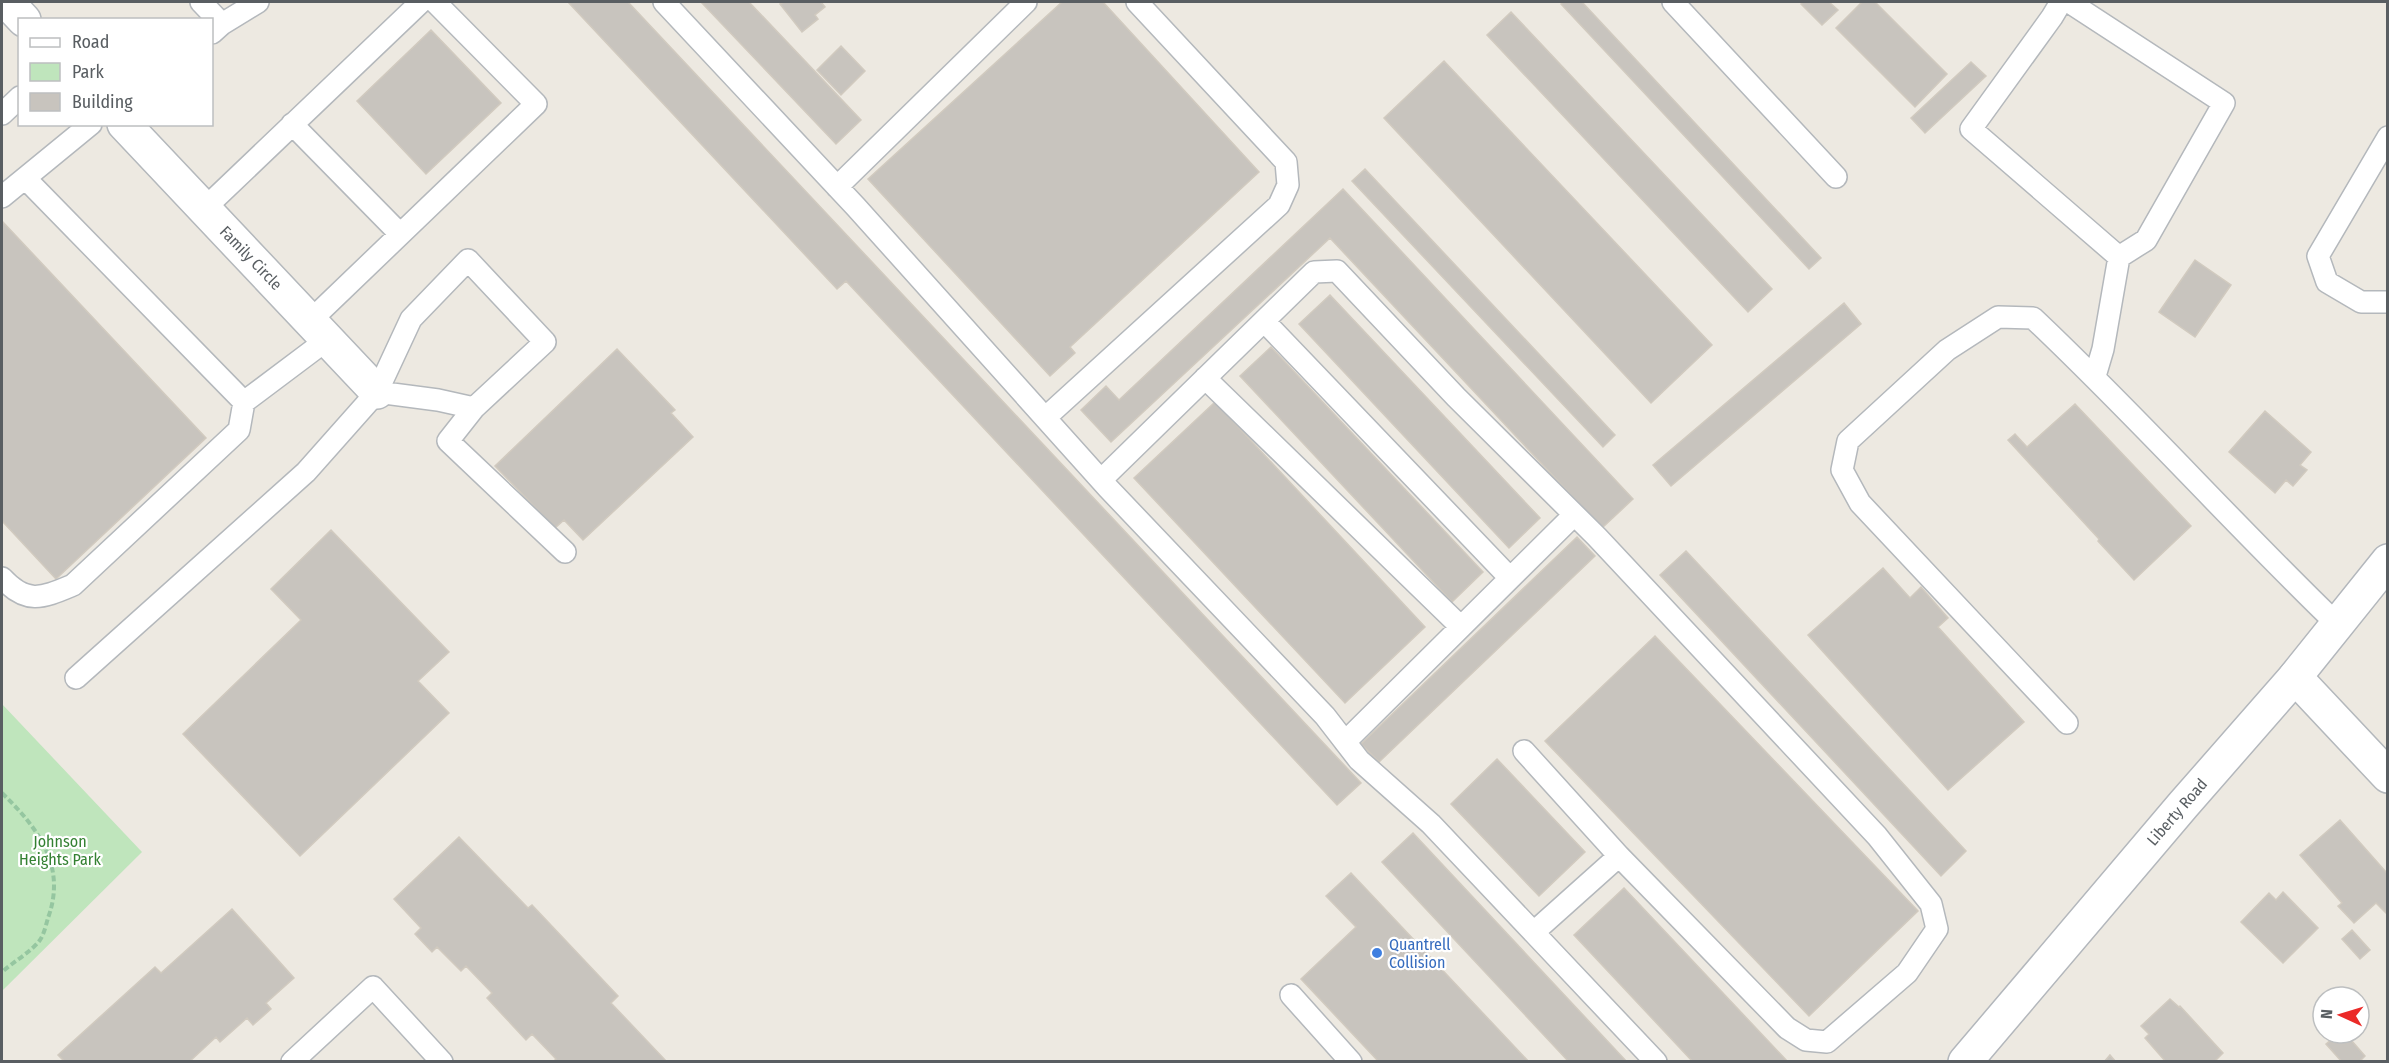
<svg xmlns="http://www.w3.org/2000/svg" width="2389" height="1063" viewBox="0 0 2389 1063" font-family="'Fira Sans Condensed',sans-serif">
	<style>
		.green { fill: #bfe5bc }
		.building { fill: #c8c4be; stroke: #d1cabf; stroke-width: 1.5 }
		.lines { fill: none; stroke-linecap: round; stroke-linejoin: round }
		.lane-casing { stroke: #b4b8bc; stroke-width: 24 }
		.street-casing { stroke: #b4b8bc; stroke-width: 36 }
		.secondary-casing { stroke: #b3b7bc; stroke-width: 36 }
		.path { stroke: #95c6a0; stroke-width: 4; stroke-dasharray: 6 3; stroke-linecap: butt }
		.lane { stroke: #fff; stroke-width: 21 }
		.street { stroke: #fff; stroke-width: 33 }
		.secondary { stroke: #fff; stroke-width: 33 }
		.shop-dot { fill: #3f7fe0; stroke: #fff; stroke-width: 2 }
		.labels { text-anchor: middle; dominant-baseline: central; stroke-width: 4.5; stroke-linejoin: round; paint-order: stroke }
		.street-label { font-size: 16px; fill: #595e62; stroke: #fff }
		.park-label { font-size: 16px; fill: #348132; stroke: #fff }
		.shop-label { font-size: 16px; fill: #366cbe; stroke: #fff; text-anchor: start }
	</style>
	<rect width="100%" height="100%" fill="#ede9e1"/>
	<!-- green -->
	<path class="green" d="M2,704L142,852L2,991Z"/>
	<!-- building -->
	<path class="building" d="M568,2H628L1361,783L1337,805L846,281L837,289Z
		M701,2H749L861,120L836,144Z
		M784,2H821L825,7L815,15L818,19L802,32L780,4Z
		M1062,2H1103L1259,172L1070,347L1075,353L1050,376L868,179Z
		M1563,2H1582L1821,258L1809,269L1561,4Z
		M1803,2H1829L1838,10L1822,25L1801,4Z
		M1862,2H1875L1947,74L1915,107L1836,28Z
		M1511,12L1772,289L1748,312L1487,35Z
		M431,30L501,103L426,174L357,101Z
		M841,46L865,71L841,95L817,70Z
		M1444,61L1712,345L1651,403L1384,118Z
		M1971,62L1986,76L1925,133L1911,118Z
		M1365,169L1615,435L1603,447L1352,181Z
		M1343,189L1633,499L1602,528L1330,238L1111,442L1081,410L1106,386L1119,400Z
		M2,221L206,438L56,579L2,521Z
		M2195,260L2231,285L2195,337L2159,312Z
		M1330,295L1540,518L1509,548L1299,324Z
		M1844,303L1861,324L1671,486L1653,465Z
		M1271,347L1483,572L1452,602L1240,376Z
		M617,349L675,410L671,413L693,437L583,540L564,520L555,528L495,466Z
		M1215,402L1425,627L1345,703L1134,478Z
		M2075,404L2191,526L2134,580L2098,541L2099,539L2008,440L2015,434L2027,447Z
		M2265,411L2311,452L2300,465L2307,470L2293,486L2286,480L2275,493L2229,452Z
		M331,530L449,652L418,681L449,713L300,856L183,734L301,620L271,589Z
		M1577,537L1595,556L1379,762L1361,744Z
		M1686,551L1966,851L1941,876L1660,575Z
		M1883,568L1910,598L1921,587L1948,618L1938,627L2024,722L1948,790L1808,635Z
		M1655,636L1918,911L1809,1016L1545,741Z
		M1497,759L1585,852L1539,896L1451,804Z
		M2340,820L2386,872L2388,871V915L2376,903L2354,923L2338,906L2342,903L2300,855Z
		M1413,833L1627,1062H1569L1382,862Z
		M459,837L528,908L532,905L618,996L611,1003L667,1062H553L556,1059L532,1034L526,1040L487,998L492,993L466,966L461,971L437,947L432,952L415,934L421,928L394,899Z
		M1351,873L1529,1062H1379L1301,979L1356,927L1326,896Z
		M1624,888L1788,1062H1693L1574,935Z
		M2283,892L2318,928L2283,963L2241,922L2269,893L2276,900Z
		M232,909L294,978L266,1003L271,1009L253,1025L247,1018L220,1042L216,1037L189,1062H60L63,1060L58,1055L155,967L161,973Z
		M2352,930L2370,950L2360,959L2342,939Z
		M2170,999L2179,1007L2180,1006L2223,1053L2214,1062H2166L2145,1038L2149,1034L2141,1026Z
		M2339,1033H2345L2365,1056L2359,1062H2342L2326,1044Z
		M2110,1055L2116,1062H2104Z"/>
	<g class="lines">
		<defs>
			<path id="lane" d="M201,2L222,24
				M664,2L856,207L1108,488L1325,716L1359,760L1431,824L1656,1062
				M1673,2L1836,177
				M2061,2L2052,17L1971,129L2119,257L2146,240L2224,103L2069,2
				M212,33L222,24L258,2
				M2,114L20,97
				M292,124L400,234
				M2388,137L2318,256L2327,282L2361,302H2388
				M25,178L244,402
				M837,187L1026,2
				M2,197L91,124
				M204,209L421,2
				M310,321L536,104L435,2
				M1264,321L1510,578
				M2095,376L2103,349L2119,257
				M1205,378L1461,627
				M474,408L448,441L565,552
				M1045,418L1279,205L1288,185L1286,162L1137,2
				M1101,480L1314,272L1337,271L1456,397L1597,537L1877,836L1931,904L1937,929L1907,973L1827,1042L1806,1040L1787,1028L1619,856
				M2,578C27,605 42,598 73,585L239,430L244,402L328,339
				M76,678L306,472L377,392L411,319L468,260L545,342L474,408L438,400L377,392
				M2067,723L1860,503L1842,470L1848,441L1947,350L1998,317L2033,318C2138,417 2234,525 2338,625
				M1345,742L1574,515
				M1524,751L1619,856L1534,932
				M1291,995L1351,1062
				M292,1062L373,987L442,1062"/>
			<path id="street" d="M7,2L24,20
				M124,124L377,392
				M2295,677L2388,776"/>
			<path id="secondary" d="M1965,1062L2183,805L2295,677L2388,561"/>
		</defs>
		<!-- lane casing -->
		<use href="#lane" class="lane-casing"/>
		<!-- street casing -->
		<use href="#street" class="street-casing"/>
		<!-- secondary casing -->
		<use href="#secondary" class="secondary-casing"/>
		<!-- path -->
		<path class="path" d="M2,793C38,828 67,866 48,918C46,925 44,934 40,940C31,952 13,962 2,972"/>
		<!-- lane -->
		<use href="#lane" class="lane"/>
		<!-- street -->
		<use href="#street" class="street"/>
		<!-- secondary -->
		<use href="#secondary" class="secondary"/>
	</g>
	<!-- markers -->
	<circle class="shop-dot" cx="1377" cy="953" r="6"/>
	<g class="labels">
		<!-- street labels -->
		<g class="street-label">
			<text transform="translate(251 258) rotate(46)">Family Circle</text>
			<text transform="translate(2177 812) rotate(-49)">Liberty Road</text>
		</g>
		<!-- park labels -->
		<g class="park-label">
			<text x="60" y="841">Johnson<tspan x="60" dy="18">Heights Park</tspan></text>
		</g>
		<!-- shop labels -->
		<g class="shop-label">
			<text x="1389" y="944">Quantrell<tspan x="1389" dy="18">Collision</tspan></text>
		</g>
	</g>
	<!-- border -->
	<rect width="2389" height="1063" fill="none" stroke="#595e62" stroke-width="6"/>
	<!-- legend -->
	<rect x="18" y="18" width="195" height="108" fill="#ffffff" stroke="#bdbfc0" stroke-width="1.5"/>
	<rect x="30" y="38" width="30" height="9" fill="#ffffff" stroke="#bdbfc0" stroke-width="1.5"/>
	<text x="72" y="48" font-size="18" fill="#595e62">Road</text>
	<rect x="30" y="63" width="30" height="18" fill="#bfe5bc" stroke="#bdbfc0" stroke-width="1.5"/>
	<text x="72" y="78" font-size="18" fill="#595e62">Park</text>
	<rect x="30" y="93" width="30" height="18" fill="#c8c4be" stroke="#bdbfc0" stroke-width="1.5"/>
	<text x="72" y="108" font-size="18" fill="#595e62">Building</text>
	<!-- north arrow -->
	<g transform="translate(2341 1015) rotate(274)"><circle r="28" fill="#ffffff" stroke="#bdbfc0" stroke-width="1.5"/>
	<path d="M0-4.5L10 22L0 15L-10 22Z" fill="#eb2a28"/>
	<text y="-9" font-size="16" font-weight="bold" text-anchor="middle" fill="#595e62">N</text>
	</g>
</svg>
